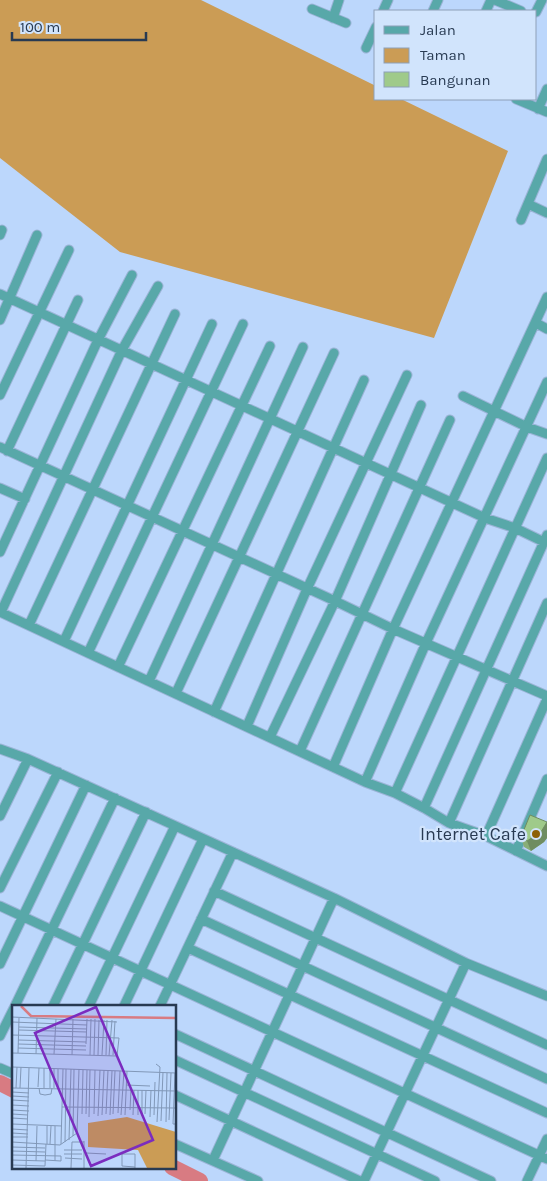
<svg xmlns="http://www.w3.org/2000/svg" width="547" height="1181" viewBox="0 0 547 1181" font-family="Karla,sans-serif">
	<style>
		.green { fill: #cb9c55 }
		.lines { fill: none; stroke-linecap: round; stroke-linejoin: round }
		.river { stroke: #d87b82; stroke-width: 16 }
		.street-casing { stroke: #9bb4d7; stroke-width: 11 }
		.street { stroke: #58a8a9; stroke-width: 9 }
		.wall { fill: #89ae77 }
		.shaded-wall { fill: #6f8d61 }
		.building { fill: #9fca8a; stroke: #6f8d61 }
		.poi-dot { fill: #8d6007; stroke: #d1e4fc; stroke-width: 2 }
		.labels { text-anchor: middle; dominant-baseline: central; stroke-width: 4.5; stroke-linejoin: round; paint-order: stroke }
		.poi-label { font-size: 18px; fill: #283a52; stroke: #d1e4fc; text-anchor: end }
		.inset-river { fill: none; stroke: #d87b82; stroke-width: 2.5 }
		.inset-road { fill: none; stroke: #8198b8; stroke-width: 1 }
		.view { fill: #7b2cbf; fill-opacity: 0.15; stroke: #7b2cbf; stroke-width: 2.5 }
		.inset-edge { fill: none; stroke: #283a52; stroke-width: 2.5 }
	</style>
	<rect width="100%" height="100%" fill="#bcd7fc"/>
	<!-- green -->
	<path class="green" d="M0,0H201L376,86V99H401L508,151L434,338L120,252L0,158Z"/>
	<g class="lines">
		<!-- river -->
		<path class="river" d="M0,1083L14,1090
			M172,1167L200,1181"/>
		<defs>
			<path id="street" d="M495,0L521,11
				M312,9L346,23
				M383,11L388,0
				M433,11L438,0
				M486,11L491,0
				M536,12L542,0
				M333,18L339,0
				M366,48L376,27
				M516,99L547,112
				M538,109L547,89
				M528,204L547,213
				M521,220L547,159
				M0,235L2,230
				M0,294L485,518L515,528L544,542L547,541
				M0,320L37,235
				M536,323L547,329
				M0,395L69,250
				M463,396L527,427L547,434
				M0,447L335,601L393,629L547,696
				M7,451L78,300
				M0,488L25,499
				M0,552L98,340L132,275
				M0,612L365,782L395,793L424,808L449,823L486,836L547,866
				M1,612L122,350L158,286
				M29,625L175,314
				M64,641L212,324
				M88,653L243,324
				M118,667L270,346
				M149,681L303,347
				M176,693L334,353
				M214,712L364,380
				M247,726L307,589L407,375
				M270,737L335,601L421,405
				M0,749L28,759L334,898L466,963L547,996
				M300,751L450,420
				M333,767L393,629L547,297
				M365,782L426,643L547,382
				M395,793L547,458
				M424,808L547,535
				M0,816L28,759
				M449,823L547,603
				M486,836L547,699
				M516,851L547,779
				M0,888L58,772
				M214,891L547,1045
				M0,906L547,1159
				M201,919L547,1079
				M188,948L547,1113
				M0,964L86,785
				M15,1006L115,798
				M53,1006L146,812
				M89,1006L175,826
				M124,1006L203,839
				M160,1006L233,852
				M175,1034L491,1181
				M0,1036L14,1008
				M175,1060L435,1181
				M0,1068L14,1074
				M175,1095L360,1181
				M175,1144L258,1181
				M213,1160L334,898
				M364,1181L466,963
				M527,1181L547,1139"/>
		</defs>
		<!-- street casing -->
		<use href="#street" class="street-casing"/>
		<!-- street -->
		<use href="#street" class="street"/>
	</g>
	<!-- wall -->
	<path class="wall" d="M547,823V838L544,842L531,851L524,847L521,837Z"/>
	<!-- shaded-wall -->
	<path class="shaded-wall" d="M547,822V838L544,842L531,851L527,841Z"/>
	<!-- building -->
	<path class="building" d="M530,815L547,822L541,832L527,841L521,837Z"/>
	<!-- markers -->
	<circle class="poi-dot" cx="536" cy="834" r="5"/>
	<g class="labels">
		<!-- poi labels -->
		<g class="poi-label">
			<text x="526" y="834">Internet Cafe</text>
		</g>
	</g>
	<!-- overview -->
	<g transform="translate(12 1005)">
		<rect width="164" height="164" fill="#bcd7fc"/>
		<path d="M115,112L164,127V163H135L126,145L76,142V118Z" fill="#cb9c55"/>
		<path class="inset-river" d="M9,1L19,11L164,13"/>
		<path class="inset-road" d="M0,12L105,17M0,17L75,20M7,22L75,24M7,25L75,27M0,30L107,33L105,51L0,48M6,35L74,37M6,39L74,41M74,39L75,14M6,43L74,45M6,48L7,13M24,49L25,13M42,49L44,14M60,50L61,14M78,50L79,14M82,50L83,14M86,50L87,15M90,50L92,15M94,50L95,15M101,50L103,16M97,51L100,15M144,59L148,62L145,117M0,62L164,68M38,63V83M163,68L161,119H164M114,80L138,81M26,82L27,63M0,83L164,86M4,83L5,62M8,83L9,62M27,83L28,89L33,90L39,89L40,83M32,83V63M42,83V64M46,83V64M0,87L17,88M0,91L17,92M0,95L17,96M0,100L17,101M50,102L164,103M0,105L17,106M118,105L119,84M106,108L108,66M0,109L16,110M70,109L71,65M74,109L75,65M82,109L83,65M94,109L96,65M101,109L103,66M130,109V85M133,109L134,85M90,110L92,65M98,110L100,66M109,110L112,66M113,110L115,66M121,110L122,85M126,110V85M142,110L143,77M86,111L88,65M77,112L78,65M138,112L139,85M0,113L16,114M157,115L159,68M149,116L151,67M154,117L155,68M0,119L50,121M0,124L16,125M0,128L16,129M61,131L62,64M0,132H16M57,135L59,64M72,136V163M0,137L48,140L65,128L67,64M53,137L54,64M35,139V121M38,139L39,121M43,139V121M49,139L51,64M0,142L33,143M52,145H70M0,146L33,147M74,148L94,149M52,149H70M0,150L49,151V156M53,153L70,154M0,155L33,156M33,155L49,156M24,156L25,121M43,156V139M0,160L33,161L34,139M123,162L110,161V149H123V163M14,163L17,63M59,163L60,137H72"/>
		<path class="view" d="M84,2L141,135L79,161L23,28Z"/>
		<rect width="164" height="164" class="inset-edge"/>
	</g>
	<!-- legend -->
	<rect x="374" y="10" width="162" height="90" fill="#d1e4fc" stroke="#8da0b8"/>
	<rect x="384" y="26" width="25" height="8" fill="#58a8a9" stroke="#8da0b8"/>
	<text x="420" y="35" font-size="15" fill="#283a52">Jalan</text>
	<rect x="384" y="48" width="25" height="15" fill="#cb9c55" stroke="#8da0b8"/>
	<text x="420" y="60" font-size="15" fill="#283a52">Taman</text>
	<rect x="384" y="72" width="25" height="15" fill="#9fca8a" stroke="#8da0b8"/>
	<text x="420" y="85" font-size="15" fill="#283a52">Bangunan</text>
	<!-- scale -->
	<path d="M12 32v8h134v-8" fill="none" stroke="#283a52" stroke-width="2.5"/>
	<text x="20" y="32" font-size="15" fill="#283a52" stroke="#d1e4fc" stroke-width="4" paint-order="stroke">100 m</text>
</svg>
